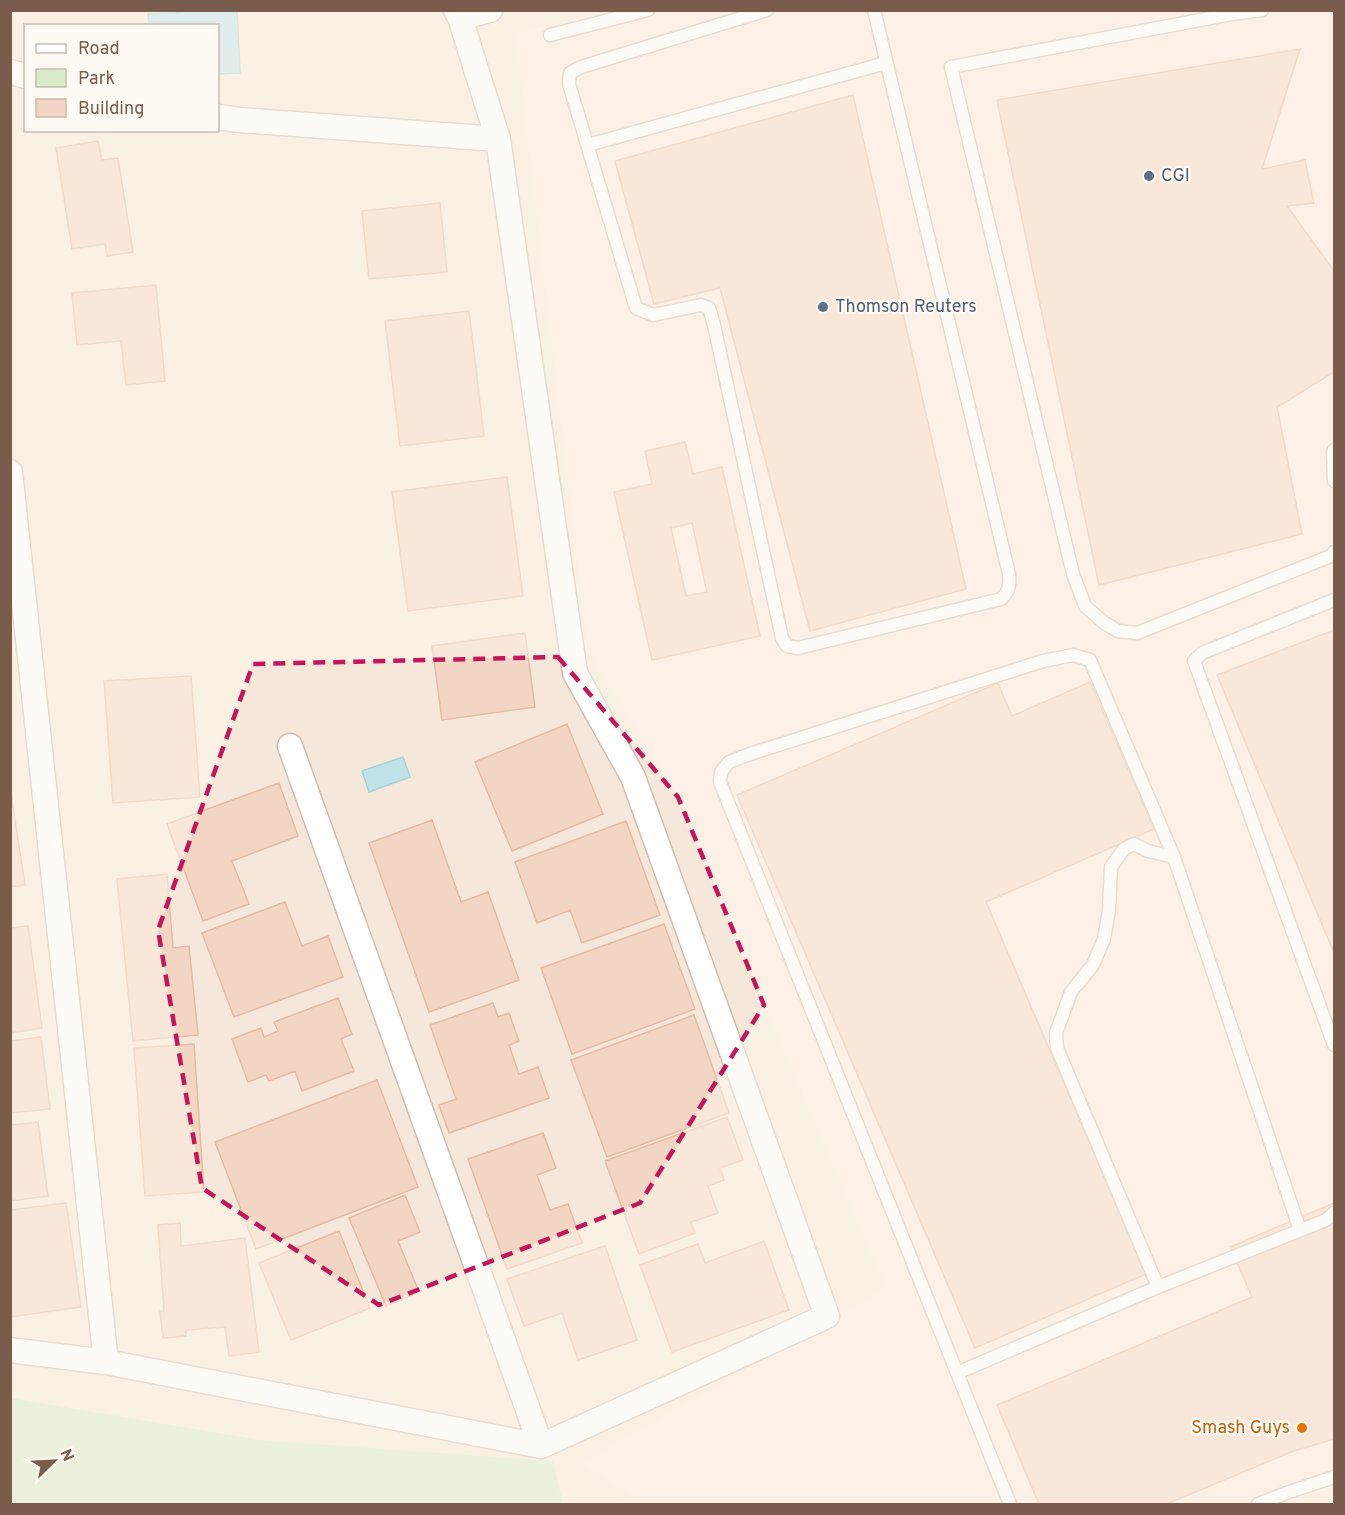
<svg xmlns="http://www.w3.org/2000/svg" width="1345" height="1515" viewBox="0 0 1345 1515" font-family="Overpass,sans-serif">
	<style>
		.residential { fill: #f5e8da; fill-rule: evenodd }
		.commercial { fill: #fde8e0 }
		.green { fill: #d8ecc9 }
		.water { fill: #bfe3e8; stroke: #a5d3da; stroke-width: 1.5 }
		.building { fill: #f3d5c3; stroke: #e6bba3; stroke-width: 1.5; fill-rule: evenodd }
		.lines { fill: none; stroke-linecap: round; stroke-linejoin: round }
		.lane-casing { stroke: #d1beb0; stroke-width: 15 }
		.street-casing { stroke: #d1beb0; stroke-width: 27 }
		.lane { stroke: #fff; stroke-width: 12 }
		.street { stroke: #fff; stroke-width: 24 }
		.marked { fill: none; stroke: #c2185b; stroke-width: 4.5; stroke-dasharray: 12 8; stroke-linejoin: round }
		.service-dot { fill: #5c6f8a; stroke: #fffaf3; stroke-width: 2 }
		.food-dot { fill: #e8710a; stroke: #fffaf3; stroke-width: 2 }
		.labels { text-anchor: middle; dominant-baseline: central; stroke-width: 4.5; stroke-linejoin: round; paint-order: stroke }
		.service-label { font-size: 18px; fill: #4e5e75; stroke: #fffaf3; text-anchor: start }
		.food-label { font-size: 18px; fill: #c56008; stroke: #fffaf3; text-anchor: end }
	</style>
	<rect width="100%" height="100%" fill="#fdf6ec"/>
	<!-- residential -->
	<path class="residential" d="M10,11H611L516,34L588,650L660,764L887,1288L583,1463L644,1504H563L553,1461L261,1440L11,1398ZM26,26H218V130H26Z"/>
	<!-- commercial -->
	<path class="commercial" d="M611,10L1334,11V1504H644L583,1463L887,1288L660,764L588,650L515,34Z"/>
	<!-- green -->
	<path class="green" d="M11,1398L261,1440L553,1461L563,1504H11Z"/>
	<!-- water -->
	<path class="water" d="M178,11H237L240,73L218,74V26L149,25L148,14L178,13Z
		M403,757L410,777L369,792L362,771Z"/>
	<!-- building -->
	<path class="building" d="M1300,49L1262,169L1305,160L1314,203L1287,206L1334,271V372L1277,407L1302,534L1099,585L997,100Z
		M853,95L966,589L810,631L720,288L654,304L615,161Z
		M98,141L102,160L118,158L133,252L107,256L105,244L72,249L56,148Z
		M440,203L447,272L369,279L362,211Z
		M156,285L165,381L126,385L121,341L77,345L72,293Z
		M469,311L484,436L400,446L385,321Z
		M685,442L693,474L722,467L760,636L652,660L614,492L652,484L645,451ZM692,523L707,592L686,596L671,528Z
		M507,477L523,596L408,611L392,492Z
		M1334,630V953L1217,675Z
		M525,633L535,707L442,720L432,646Z
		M191,676L200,797L113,803L104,681Z
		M1090,682L1154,829L986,902L1146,1274L975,1348L737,795L998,683L1012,716Z
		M567,724L603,814L512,851L475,762Z
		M279,783L298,836L232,861L249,904L203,921L167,824Z
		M10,787L25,885L10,887Z
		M432,820L461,902L488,892L519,980L429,1012L369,843Z
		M626,821L660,915L582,943L570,910L537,923L515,862Z
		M167,874L173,948L189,946L198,1035L133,1041L117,879Z
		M285,902L302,946L328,936L343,977L234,1017L202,933Z
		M664,924L695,1009L572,1054L541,968Z
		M28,926L42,1028L10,1033V928Z
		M338,998L352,1034L341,1039L354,1071L302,1091L295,1071L269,1081L266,1075L248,1082L232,1039L261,1028L264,1037L278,1031L274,1022Z
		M493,1003L498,1017L509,1013L519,1041L509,1045L519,1074L538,1067L549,1098L449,1133L439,1105L456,1099L430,1025Z
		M694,1015L729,1113L607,1157L571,1060Z
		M41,1037L50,1109L10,1113V1041Z
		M194,1044L204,1192L145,1196L134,1048Z
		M377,1080L418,1187L256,1249L215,1142Z
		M727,1117L743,1160L720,1168L724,1180L708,1186L718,1213L691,1222L695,1233L639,1254L605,1161Z
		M38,1122L48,1196L10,1201V1125Z
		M543,1133L556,1168L537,1175L550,1210L568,1204L582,1243L507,1269L468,1159Z
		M405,1195L420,1232L398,1241L419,1292L386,1306L349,1218Z
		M66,1203L81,1307L10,1317V1210Z
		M1334,1203V1439L1291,1452L1167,1504H1039L997,1405L1252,1297L1230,1247Z
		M180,1223L181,1246L245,1238L259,1352L229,1356L225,1327L186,1330V1336L163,1338L160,1311H164L158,1225Z
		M339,1231L370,1308L291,1340L259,1263Z
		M764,1241L789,1310L672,1352L640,1265L698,1244L705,1263Z
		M605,1246L637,1340L578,1360L562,1313L524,1326L507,1279Z"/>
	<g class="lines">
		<defs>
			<path id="lane" d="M767,10L581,67L570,73L569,84L636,308L653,315L701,305L709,308L714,325L782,638L787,646L798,648L1001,599C1009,592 1010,585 1009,574L874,10
				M1262,10L1232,14L951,67L1073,574L1085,606L1103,622L1118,631L1137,633L1331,556L1334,552
				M550,35L648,10
				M588,145L886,63
				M1334,450L1333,452L1334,481
				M1334,600L1202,653L1194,661L1334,1045
				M1174,857L1090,660L1073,655L1043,661L750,754L729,762L721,772L720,782L957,1373L1158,1287L1326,1220L1334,1213
				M1158,1287L1057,1048L1056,1033L1071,992L1093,965L1104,939L1109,910L1111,867L1124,849L1134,844L1148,851L1174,857L1300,1230
				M957,1373L1010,1504
				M1258,1504L1289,1492L1334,1477"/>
			<path id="street" d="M460,18L490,10
				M10,72L26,76
				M218,117L240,120L498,139
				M10,472L106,1362
				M290,746L541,1446
				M10,1350L106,1362L541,1446L827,1316L633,777L575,673L498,139L460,18L456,10"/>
		</defs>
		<!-- lane casing -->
		<use href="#lane" class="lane-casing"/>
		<!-- street casing -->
		<use href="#street" class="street-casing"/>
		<!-- lane -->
		<use href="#lane" class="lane"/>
		<!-- street -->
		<use href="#street" class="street"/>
	</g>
	<!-- marked area -->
	<path d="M0 0H1345V1515H0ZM558,657L678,797L764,1005L640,1203L379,1305L202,1188L158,930L253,664Z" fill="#fdf6ec" fill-opacity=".55" fill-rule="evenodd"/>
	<path class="marked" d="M558,657L678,797L764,1005L640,1203L379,1305L202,1188L158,930L253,664Z"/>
	<!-- markers -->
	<g class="service-dot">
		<circle cx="1149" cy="176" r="6"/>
		<circle cx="823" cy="307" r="6"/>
	</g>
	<circle class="food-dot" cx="1302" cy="1428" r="6"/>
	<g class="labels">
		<!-- service labels -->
		<g class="service-label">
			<text x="1161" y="176">CGI</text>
			<text x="835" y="307">Thomson Reuters</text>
		</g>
		<!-- food labels -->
		<g class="food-label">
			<text x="1290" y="1428">Smash Guys</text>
		</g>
	</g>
	<!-- border -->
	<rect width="1345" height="1515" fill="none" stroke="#7a5c4d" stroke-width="24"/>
	<!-- legend -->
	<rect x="24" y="24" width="195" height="108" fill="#fffaf3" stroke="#cabbb1" stroke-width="1.5"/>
	<rect x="36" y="44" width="30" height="9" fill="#ffffff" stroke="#cabbb1" stroke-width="1.5"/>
	<text x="78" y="54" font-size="18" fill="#7a5c4d">Road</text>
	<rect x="36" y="69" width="30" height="18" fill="#d8ecc9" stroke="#cabbb1" stroke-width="1.5"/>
	<text x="78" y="84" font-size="18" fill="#7a5c4d">Park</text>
	<rect x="36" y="99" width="30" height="18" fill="#f3d5c3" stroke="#cabbb1" stroke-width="1.5"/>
	<text x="78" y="114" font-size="18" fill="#7a5c4d">Building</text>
	<!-- north arrow -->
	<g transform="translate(54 1461) rotate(66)" stroke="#fffaf3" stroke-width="4.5" paint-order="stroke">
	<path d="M0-4.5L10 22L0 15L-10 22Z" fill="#7a5c4d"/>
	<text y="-9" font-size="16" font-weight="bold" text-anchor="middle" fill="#7a5c4d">N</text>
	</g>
</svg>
